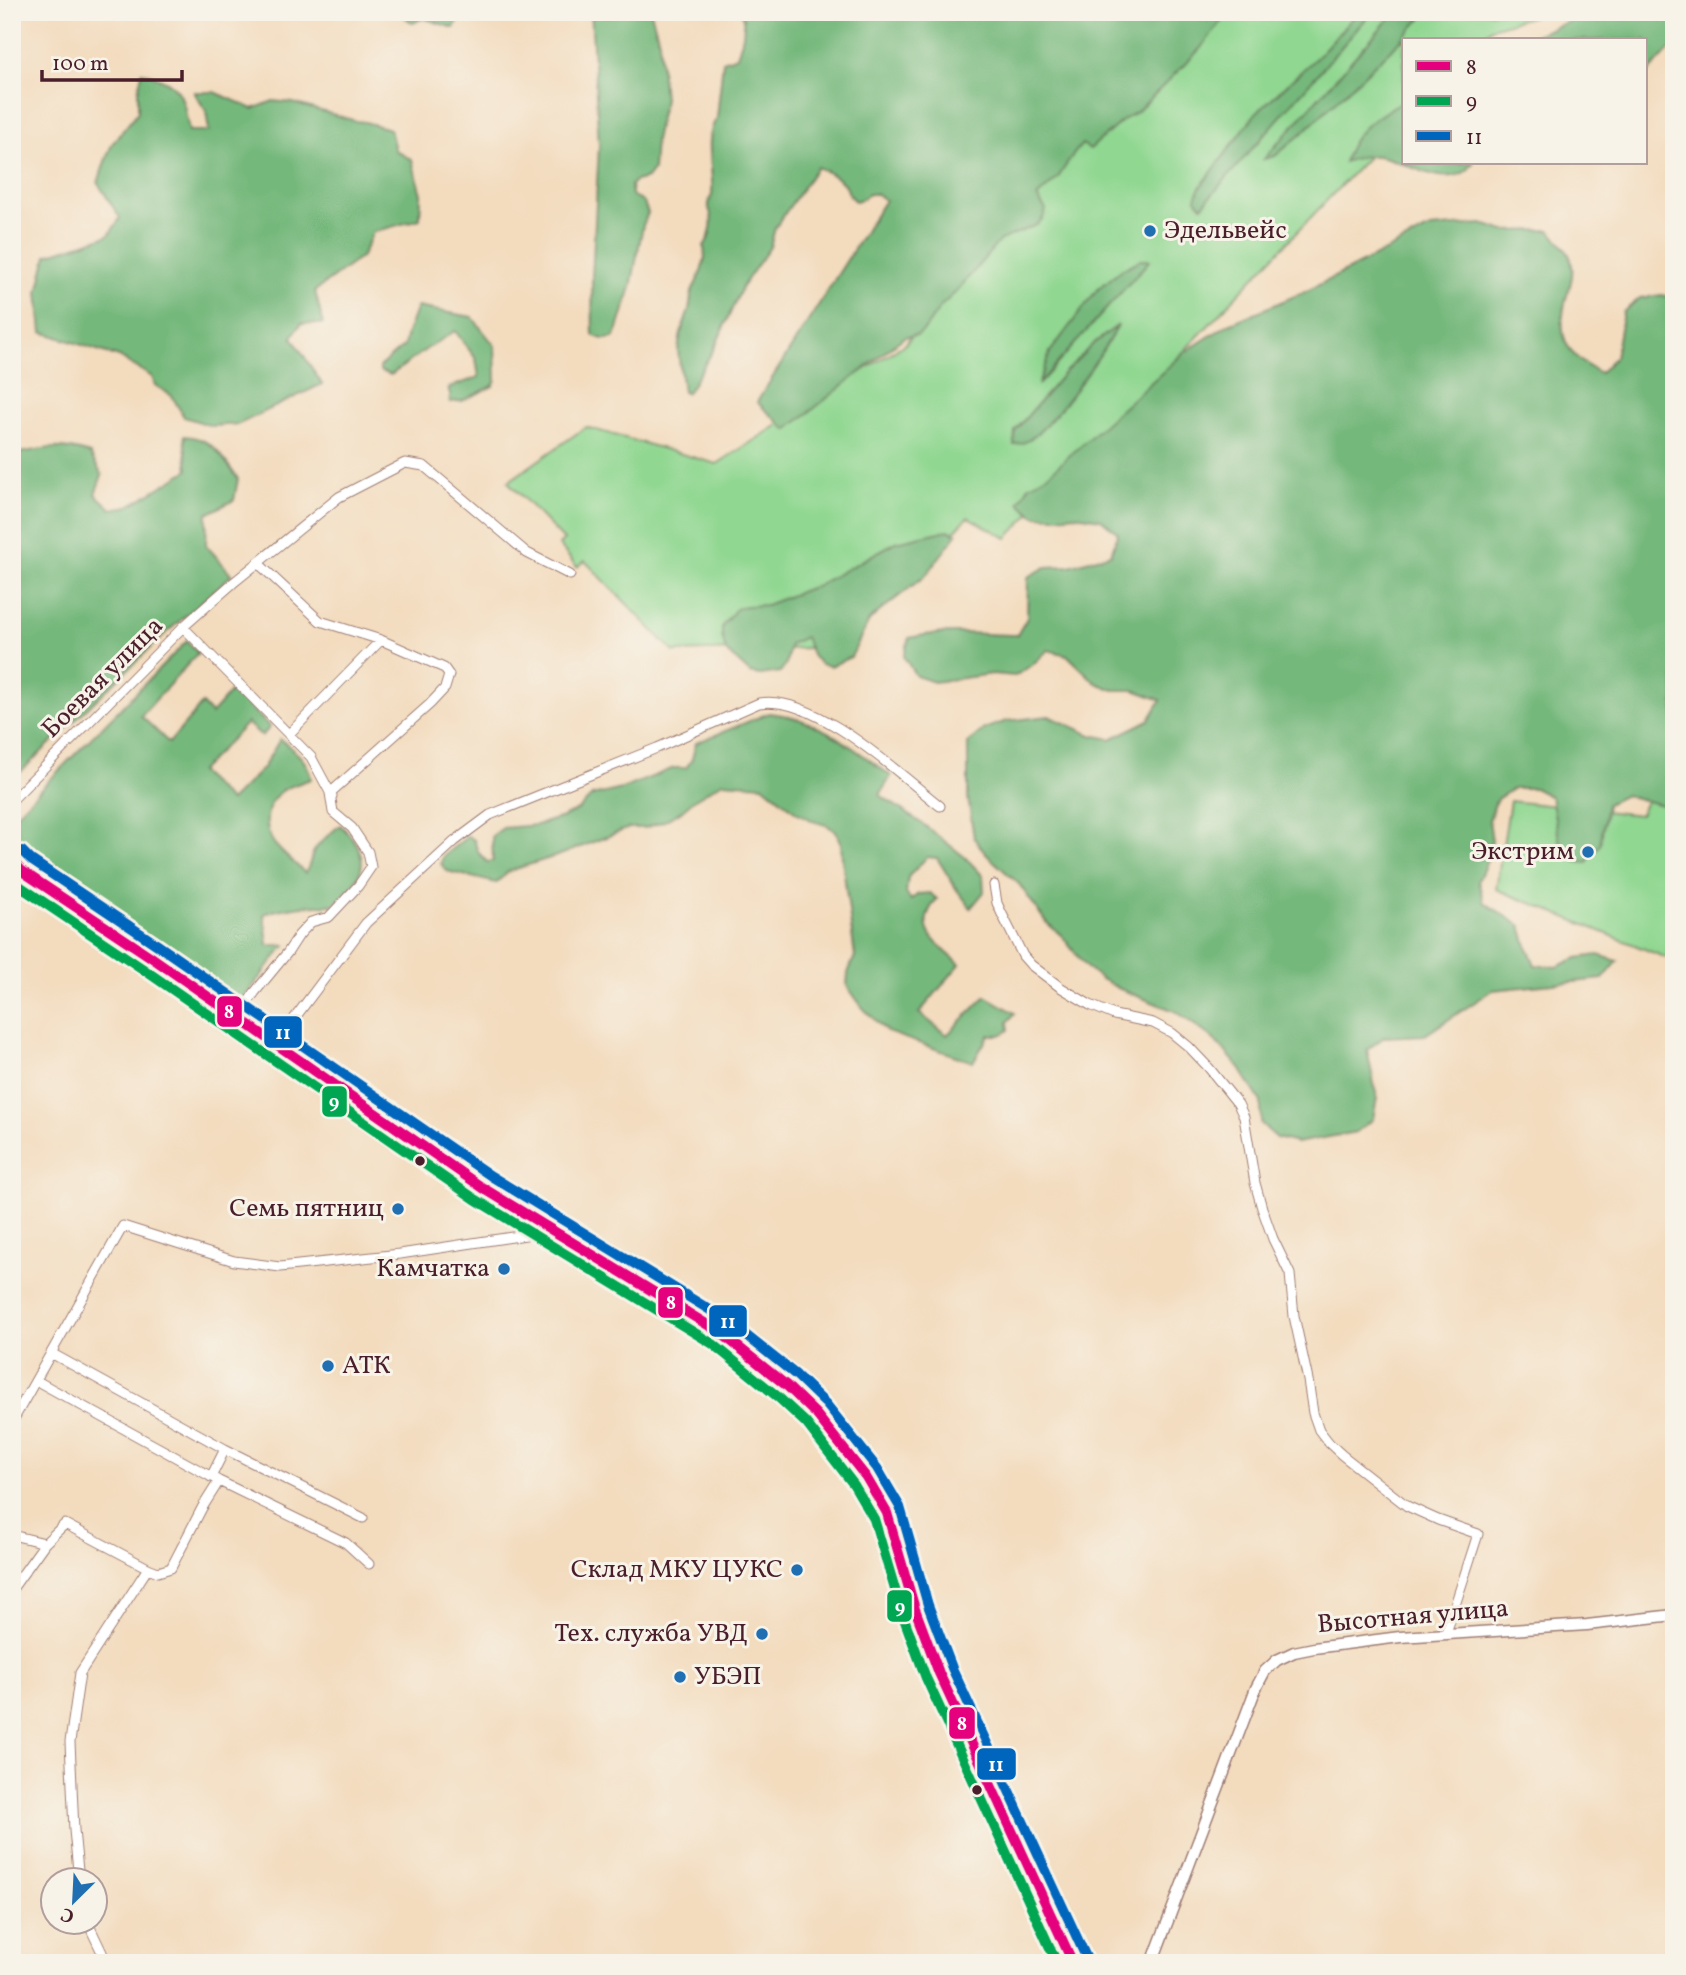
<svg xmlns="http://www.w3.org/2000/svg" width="1686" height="1975" viewBox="0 0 1686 1975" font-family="Vollkorn,serif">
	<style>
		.green { fill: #90d791; stroke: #6d7b5e; stroke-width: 2 }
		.forest { fill: #74b87b; stroke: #5f6c53; stroke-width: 2 }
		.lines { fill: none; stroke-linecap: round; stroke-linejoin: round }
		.minor-casing { stroke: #9e7d74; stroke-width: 11 }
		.tertiary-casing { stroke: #9e7d74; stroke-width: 13 }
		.minor { stroke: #fff; stroke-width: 9 }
		.tertiary { stroke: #fff; stroke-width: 10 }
		.bus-1-casing { stroke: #f7f3e8; stroke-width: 16 }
		.bus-2-casing { stroke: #f7f3e8; stroke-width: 16 }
		.bus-3-casing { stroke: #f7f3e8; stroke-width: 16 }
		.bus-1 { stroke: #e5007d; stroke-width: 10 }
		.bus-2 { stroke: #00a651; stroke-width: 10 }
		.bus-3 { stroke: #0065bd; stroke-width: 10 }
		.poi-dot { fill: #1f6fb2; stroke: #f7f3e8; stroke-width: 2.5 }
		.bus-dot { fill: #4a1f2b; stroke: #f7f3e8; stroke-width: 2.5 }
		.labels { text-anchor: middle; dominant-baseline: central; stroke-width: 6; stroke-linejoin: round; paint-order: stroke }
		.poi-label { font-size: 26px; fill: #4a1f2b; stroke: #f7f3e8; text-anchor: end }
		.street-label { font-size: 26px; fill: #4a1f2b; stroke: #f7f3e8 }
		.line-badge { stroke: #f7f3e8; stroke-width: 2.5 }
		.badge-label { font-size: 19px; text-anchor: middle; font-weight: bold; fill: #fff }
	</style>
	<rect width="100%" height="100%" fill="#f7f3e8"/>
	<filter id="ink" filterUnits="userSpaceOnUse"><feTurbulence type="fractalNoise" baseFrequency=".0143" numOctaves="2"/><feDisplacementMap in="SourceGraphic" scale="14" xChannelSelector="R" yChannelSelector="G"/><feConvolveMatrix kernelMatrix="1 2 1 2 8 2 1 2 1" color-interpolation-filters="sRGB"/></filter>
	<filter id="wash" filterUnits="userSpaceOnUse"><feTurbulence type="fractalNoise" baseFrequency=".00686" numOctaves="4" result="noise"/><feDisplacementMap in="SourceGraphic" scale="28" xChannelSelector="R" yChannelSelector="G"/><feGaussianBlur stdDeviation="1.57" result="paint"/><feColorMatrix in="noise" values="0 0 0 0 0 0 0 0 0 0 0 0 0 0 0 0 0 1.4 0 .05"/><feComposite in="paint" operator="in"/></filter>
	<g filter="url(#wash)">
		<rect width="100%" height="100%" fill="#f3dbbe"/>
		<!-- green -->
		<path class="green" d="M1192,12H1547L1491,28L1479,40H1404V119L1007,538L968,517L845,647L674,652L585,561L577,567L559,545L564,540L508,482L586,427L717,464L905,344Z
			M1674,736V961L1496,889L1510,801L1640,815Z"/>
		<!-- forest -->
		<path class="forest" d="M398,12H463L454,28L423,18L413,23Z
			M591,12H651L659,41L664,99L655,140L653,170L647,178L635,181L631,185L632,195L644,203L648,213L643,225L631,287L617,332L613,338C604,340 600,339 593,335L592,279L599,145Z
			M741,12H1229L1199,50L1138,111L1123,120L1090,149L1082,144L1072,156L1057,179L1037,197L1046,210L1043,218L1037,225L1000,240L957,291L941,306L925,329L918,335L904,337L787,430L757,402L885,200L876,194H869L862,199L855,201C848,196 850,194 846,187C841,178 826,171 817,167L775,228L770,247L742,287L714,349L689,390L686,393L683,392L678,350L681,333L689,310L692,292L701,272L705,258L704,246C710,238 713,225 711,215C710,210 708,209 709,204C709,200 712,197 712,194C714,172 703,136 717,118L723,61L737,56C742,42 747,27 741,12Z
			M1358,12H1372L1202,206L1196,199L1199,189L1256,113L1318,56Z
			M1395,12H1427L1401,40L1299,136L1275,156L1264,159Z
			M1592,12H1674V45L1646,75V40H1523Z
			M142,72C183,84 182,93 189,131H209L206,111L194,92H215L253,109L273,101L293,103L356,121L365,122L390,129L395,150L412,160L421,194L420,219L373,232L362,256L315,291L323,324L301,323L292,337L322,384L239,424L212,426L184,417L172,396L155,385L152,377L119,357L42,332L38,292L47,255L109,235L120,218L98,183L104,164L112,144L138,112V92Z
			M1404,100V163H1473C1471,166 1469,169 1466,171C1444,187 1408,164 1387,158C1371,153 1358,157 1344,162C1355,127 1375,119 1404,100Z
			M1482,224L1505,231L1550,230C1556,238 1566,248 1570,257C1575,268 1571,284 1567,295C1556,334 1564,355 1600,373L1615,357L1623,312L1640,298L1662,295L1674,298V792L1666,806L1625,795L1607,804L1600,845L1587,862L1565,859L1559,839L1551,797L1534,788H1514L1497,799L1489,820L1492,841L1487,861L1478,881L1484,902L1521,926L1527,946L1535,965L1557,967L1577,958L1598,955L1618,961L1603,979L1493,990L1425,1035L1384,1037L1367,1050L1377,1098L1373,1119L1356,1132L1296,1143L1277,1138L1261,1124V1102L1239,1067L1225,1051L1211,1037L1177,1012L1120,989L1101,979L1086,967L1062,936L1046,922L1019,884L987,855L974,838L968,798V743L984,729L1007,721L1049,716L1091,735L1111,739L1149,720L1161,700L1134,690H1114L1096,683L1067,655L1048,650L1033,664L1015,676L992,674L934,682L916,676L904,657L909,638C944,629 981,635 1017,635L1027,618L1028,577L1046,567L1069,566L1111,554L1118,533L1101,519L1076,515L1056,517L1035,516L1019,503L1029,486L1049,474L1185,352L1229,324L1309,290L1430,228Z
			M1140,260H1150L1038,385L1050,352L1097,290L1121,270Z
			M417,307L472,317L495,346L496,380L493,386L462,401L450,402V394L448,388L479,377L476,359L455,331L428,348L391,375L380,371V366L404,346L407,333Z
			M1118,325C1103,352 1051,430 1025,442C1022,444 1018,444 1014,445L1015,431L1064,373L1093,344Z
			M184,436C213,437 222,457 238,479L234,500L207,514L206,545L232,575L166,633L12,780V441L20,453C50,447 61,445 90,454L102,475L95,494L112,509L129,506L188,470Z
			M948,530L957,534L926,575L870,619L851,657L831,666L821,664L813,657L805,637L790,644L786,664L780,672L760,675L750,673L726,651L722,636V626L736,609L746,606L766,605L818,585L896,542Z
			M187,641L198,653L141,716L169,743L202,704L211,714L232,690L270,727L262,736L247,723L199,772L230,801L263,768L280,739C294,750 309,761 311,779C302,782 293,785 285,789C266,799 262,824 273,842C281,853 295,863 305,873C311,865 310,858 314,851C320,841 331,833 340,825C363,846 372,868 346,893C342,896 338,902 334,904C330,906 322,905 317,905C300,906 280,908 264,914L268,945H285L239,1004L164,948L136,940L28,865L12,848V818Z
			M769,713C817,717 853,748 891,776L880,795L924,825L966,858L983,876L984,892L971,908L957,890L937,858L927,857L908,877L906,893L911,900L918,894L930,893L937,899C911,929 938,944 960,964L919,1013L947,1035L986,996L1015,1013L1008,1022L1009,1030L1000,1035H989L973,1062L887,1032L863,1008L847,986L848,973L855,956L842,859L841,842L836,831L826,825L813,821L796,812L763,785L723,782L695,799L680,812L664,821L645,828H629L560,855L509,871L496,883L447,871L441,864L443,856L468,836L474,840L478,852L487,862L493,861L492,836L503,828L537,825L563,817L579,809L592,796L622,789L674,768H686L692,759L696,743Z"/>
	</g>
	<g filter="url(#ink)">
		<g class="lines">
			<defs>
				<path id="minor" d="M183,627L233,583L339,497L405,463L424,466L527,553L570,575
					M289,734L381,640
					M12,800L183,627L311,757L332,796
					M994,885L997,903L1001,912L1023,956L1031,965L1060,987L1090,1005L1114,1015L1153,1023L1172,1033L1189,1047L1209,1068L1238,1104L1244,1117L1255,1183L1262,1208L1273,1239L1290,1274L1294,1316L1308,1380L1313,1413L1319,1430L1329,1443L1342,1455L1407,1506L1438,1520L1478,1534L1446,1633
					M238,1017L255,992L288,952L299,935L311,922L329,917L358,886L371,867L368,852L352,828L333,812L330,793L430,704L445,688L449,675L444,668L381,640L320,621L258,563
					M276,1043L366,923L455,841L490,815L657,748L759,703C814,693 898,773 940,806
					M51,1353L225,1449L363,1518
					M37,1381L219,1481L346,1543L369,1564
					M12,1422L123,1226L234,1261L280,1267L400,1254L552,1231
					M211,1477L225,1449
					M12,1535L45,1543L12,1589
					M45,1543L65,1524L148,1568L158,1572L171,1568L202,1508L219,1481
					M79,1881L74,1830L70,1742L80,1673L148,1568
					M88,1923L107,1963"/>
				<path id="tertiary" d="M12,861L22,871L151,957L483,1188L721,1333L787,1386L816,1414L866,1477L887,1513L915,1609L939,1673L1073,1963
					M1152,1963L1256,1688L1265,1671L1277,1660L1294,1652L1314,1648L1400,1637L1587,1625L1674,1615"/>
			</defs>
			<!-- minor casing -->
			<use href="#minor" class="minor-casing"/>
			<!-- tertiary casing -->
			<use href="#tertiary" class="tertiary-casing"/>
			<!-- minor -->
			<use href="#minor" class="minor"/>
			<!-- tertiary -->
			<use href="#tertiary" class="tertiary"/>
			<defs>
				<path id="bus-1" d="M12,861L22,871L151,957L483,1188L721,1333L787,1386L816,1414L866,1477L887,1513L915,1609L939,1673L1073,1963"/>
				<path id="bus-2" d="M12,881L143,969L475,1199L713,1344L778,1397L806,1423L854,1485L874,1519L902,1613L926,1678L1057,1963"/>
				<path id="bus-3" d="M22,851L31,860L159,946L491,1176L728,1321L796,1375L826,1404L877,1468L900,1507L928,1605L952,1668L1086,1957"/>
			</defs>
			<!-- bus-1 casing -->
			<use href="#bus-1" class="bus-1-casing"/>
			<!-- bus-2 casing -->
			<use href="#bus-2" class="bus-2-casing"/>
			<!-- bus-3 casing -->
			<use href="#bus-3" class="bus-3-casing"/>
			<!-- bus-1 -->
			<use href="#bus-1" class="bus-1"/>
			<!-- bus-2 -->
			<use href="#bus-2" class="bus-2"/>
			<!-- bus-3 -->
			<use href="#bus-3" class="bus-3"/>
		</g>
	</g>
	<!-- markers -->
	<g class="poi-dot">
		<circle cx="1150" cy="231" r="7"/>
		<circle cx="1588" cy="852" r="7"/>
		<circle cx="398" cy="1209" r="7"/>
		<circle cx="504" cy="1269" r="7"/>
		<circle cx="328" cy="1366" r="7"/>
		<circle cx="797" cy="1570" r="7"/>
		<circle cx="762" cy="1634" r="7"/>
		<circle cx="680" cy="1677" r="7"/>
	</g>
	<g class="bus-dot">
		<circle cx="420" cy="1161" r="6"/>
		<circle cx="977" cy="1790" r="6"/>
	</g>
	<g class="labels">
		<!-- poi labels -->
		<g class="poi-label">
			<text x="1164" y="231" text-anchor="start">Эдельвейс</text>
			<text x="1574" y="852">Экстрим</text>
			<text x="384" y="1209">Семь пятниц</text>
			<text x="490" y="1269">Камчатка</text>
			<text x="342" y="1366" text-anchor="start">АТК</text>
			<text x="783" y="1570">Склад МКУ ЦУКС</text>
			<text x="748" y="1634">Тех. служба УВД</text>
			<text x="694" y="1677" text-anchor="start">УБЭП</text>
		</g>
		<!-- street labels -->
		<g class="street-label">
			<text transform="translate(103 678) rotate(-45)">Боевая улица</text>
			<text transform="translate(1413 1617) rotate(-5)">Высотная улица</text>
		</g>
	</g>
	<g class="line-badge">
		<rect x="216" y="995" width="27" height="33" rx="7" fill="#e5007d"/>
		<rect x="263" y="1015" width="40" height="34" rx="7" fill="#0065bd"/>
		<rect x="321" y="1085" width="27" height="33" rx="7" fill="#00a651"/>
		<rect x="657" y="1286" width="27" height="33" rx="7" fill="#e5007d"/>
		<rect x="708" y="1304" width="40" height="34" rx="7" fill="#0065bd"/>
		<rect x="886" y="1589" width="27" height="34" rx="7" fill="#00a651"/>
		<rect x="948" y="1706" width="28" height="34" rx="7" fill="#e5007d"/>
		<rect x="976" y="1747" width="41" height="34" rx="7" fill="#0065bd"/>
	</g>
	<g class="badge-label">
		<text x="229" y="1018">8</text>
		<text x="283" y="1039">11</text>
		<text x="334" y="1108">9</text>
		<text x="671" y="1309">8</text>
		<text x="728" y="1328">11</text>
		<text x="900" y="1613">9</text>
		<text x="962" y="1730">8</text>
		<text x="996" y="1771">11</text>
	</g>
	<!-- margin -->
	<rect width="1686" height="1975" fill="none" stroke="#f7f3e8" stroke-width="42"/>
	<!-- legend -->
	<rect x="1402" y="38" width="245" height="126" fill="#f7f3e8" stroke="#b29e9c" stroke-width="2"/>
	<rect x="1416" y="61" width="35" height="10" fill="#e5007d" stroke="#b29e9c" stroke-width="2"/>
	<text x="1466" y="74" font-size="21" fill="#4a1f2b">8</text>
	<rect x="1416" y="96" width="35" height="10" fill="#00a651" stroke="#b29e9c" stroke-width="2"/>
	<text x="1466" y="108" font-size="21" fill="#4a1f2b">9</text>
	<rect x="1416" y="131" width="35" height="10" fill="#0065bd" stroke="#b29e9c" stroke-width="2"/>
	<text x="1466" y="144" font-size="21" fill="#4a1f2b">11</text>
	<!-- north arrow -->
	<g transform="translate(74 1901) rotate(204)"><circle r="33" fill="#f7f3e8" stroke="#b29e9c" stroke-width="2"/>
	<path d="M0-5L12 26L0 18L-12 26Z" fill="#1f6fb2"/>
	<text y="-10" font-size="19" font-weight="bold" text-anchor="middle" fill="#4a1f2b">С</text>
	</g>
	<!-- scale -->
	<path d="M42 70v10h140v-10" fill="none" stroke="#4a1f2b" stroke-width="3.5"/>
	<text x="52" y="70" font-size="21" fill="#4a1f2b" stroke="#f7f3e8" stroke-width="5" paint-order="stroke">100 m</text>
</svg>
